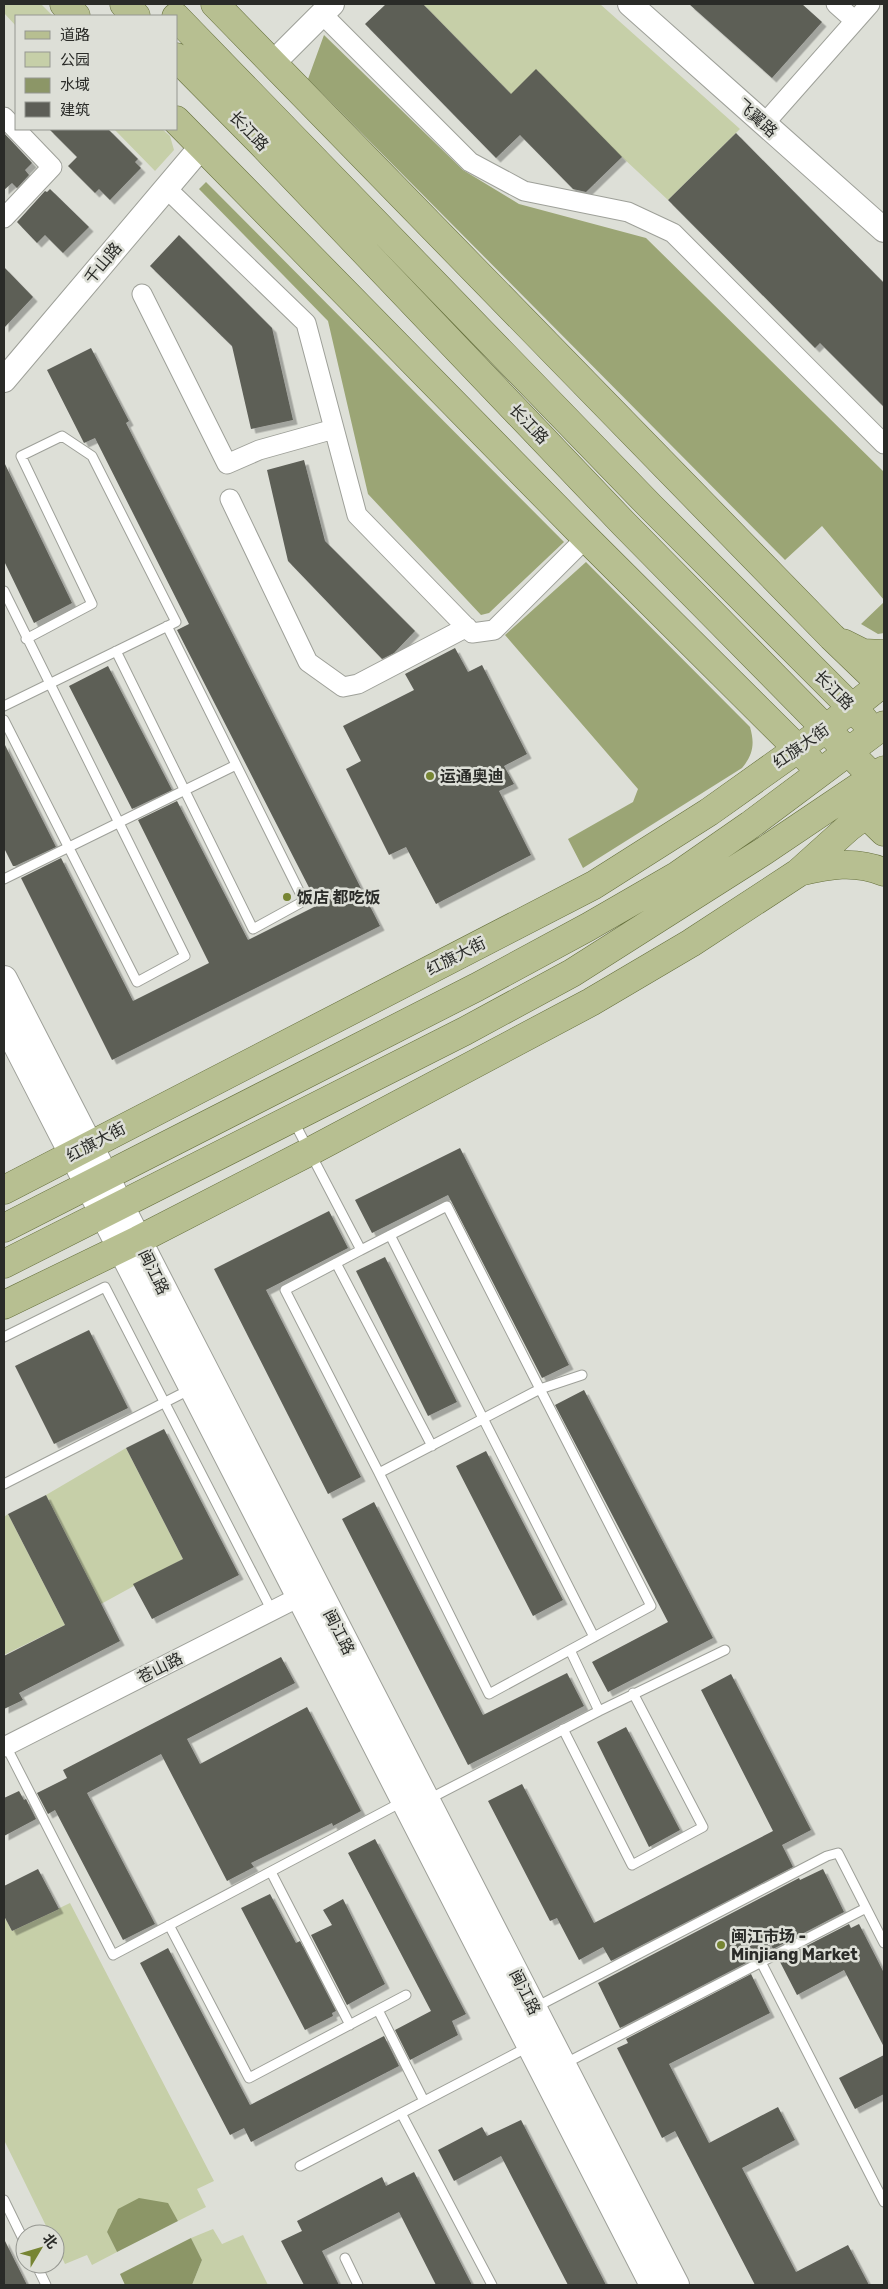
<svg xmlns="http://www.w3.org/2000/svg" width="888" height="2289" viewBox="0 0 888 2289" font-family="Rubik,'Noto Sans SC',sans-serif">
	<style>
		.green { fill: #c6cfa8 }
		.forest { fill: #9ba575 }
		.water { fill: #8c9667 }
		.building { fill: #5d5e57; filter: url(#shadow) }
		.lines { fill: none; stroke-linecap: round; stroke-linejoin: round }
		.service-casing { stroke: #9ea099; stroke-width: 11 }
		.minor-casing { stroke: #9ea099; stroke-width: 21 }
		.tertiary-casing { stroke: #9ea099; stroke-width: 26 }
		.secondary-casing { stroke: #9ea099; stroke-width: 28 }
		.primary-casing { stroke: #66703d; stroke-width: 29 }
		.service { stroke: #fff; stroke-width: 9 }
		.minor { stroke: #fff; stroke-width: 19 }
		.tertiary { stroke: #fff; stroke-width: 24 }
		.secondary { stroke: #fff; stroke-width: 26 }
		.primary { stroke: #b7bf91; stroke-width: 28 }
		.poi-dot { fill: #778533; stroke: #dddfd7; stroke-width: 2 }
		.labels { text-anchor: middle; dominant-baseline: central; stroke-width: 5; stroke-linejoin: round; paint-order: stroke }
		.street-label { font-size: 16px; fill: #2a2b28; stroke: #dddfd7 }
		.poi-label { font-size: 16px; font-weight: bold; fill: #2a2b28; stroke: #dddfd7; text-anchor: start }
	</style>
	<defs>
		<filter id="shadow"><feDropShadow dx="4.5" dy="4.5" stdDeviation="0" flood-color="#0004"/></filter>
	</defs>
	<rect width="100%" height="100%" fill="#dddfd7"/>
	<!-- green -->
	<path class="green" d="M4,4H41L53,16H16V26L4,13Z
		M423,4H600L740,129L668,200L622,157L511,94Z
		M114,129H162L170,136L174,150L155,171Z
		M126,1448L183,1559L101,1604L46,1495Z
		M8,1514L65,1625L4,1655V1517Z
		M70,1903L214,2181L197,2189L206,2207L178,2221L167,2203L107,2232L117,2252L92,2265L87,2255L65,2264L55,2243V2234H50L4,2140V1916L12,1931Z
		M213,2229L222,2244L243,2235L268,2285H192L202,2260L191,2238Z"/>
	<!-- forest -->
	<path class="forest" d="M324,35L463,170L519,204L646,238L884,472V600L822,526L785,560L308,79Z
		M206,182L564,542L489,613L481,615L368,494L328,321L199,189Z
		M586,562L750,727C755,744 753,755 742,768L583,868L568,839L633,802L638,789L505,635Z
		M884,602V633L878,634L861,624Z"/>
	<!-- water -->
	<path class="water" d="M139,2198L168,2203L178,2221L117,2252L107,2232L118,2209Z
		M191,2238L202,2260L192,2285H125L120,2274Z"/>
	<!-- building -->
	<path class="building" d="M386,4H423L511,94L536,69L622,157L586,192L573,189L520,135L496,158L365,24Z
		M689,4H802L822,22L772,78Z
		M49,129H108L138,159L135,162L141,168L110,200L99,189L95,193L68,166L77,157Z
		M4,133L32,163L25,170L29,175L17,188L12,183L4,190Z
		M736,133L884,283V407L820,343L815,348L668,200Z
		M50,189L89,227L63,253L45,235L37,243L17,222L45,191L47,192Z
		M179,235L272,328L293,420L251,429L232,346L150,266Z
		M4,267L33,297L4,328Z
		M91,348L129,421L126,423L380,926L112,1060L21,878L61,858L133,1001L209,963L138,820L177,801L248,940L318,905L177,630L189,624L95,438L84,443L47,370Z
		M304,460L325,541L415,631L394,653L382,659L288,561L267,470Z
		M4,462L72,603L34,623L4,561Z
		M455,648L468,672L482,665L527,754L504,766L514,784L499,791L531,855L436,904L406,847L389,855L346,769L361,761L343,726L414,690L405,674Z
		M108,666L172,790L132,809L69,686Z
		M4,743L56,847L15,866H13L4,848Z
		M460,1148L569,1365L542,1378L448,1195L372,1233L355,1200Z
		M329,1211L348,1248L266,1290L361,1477L328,1494L214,1269Z
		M385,1257L457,1402L428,1416L356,1271Z
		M89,1330L128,1408L54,1444L15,1366Z
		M584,1390L713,1638L608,1692L592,1662L668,1622L555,1405Z
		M164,1429L239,1575L152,1619L133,1584L183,1559L126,1448Z
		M486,1451L563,1600L533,1616L456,1466Z
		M46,1495L120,1641L19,1693L23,1700L4,1709V1656L65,1625L8,1514Z
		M374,1502L483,1715L567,1673L584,1706L468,1765L342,1519Z
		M281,1657L295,1683L187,1739L200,1764L307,1707L361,1811L333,1826L332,1823L251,1863L254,1867L227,1881L161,1754L87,1793L155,1924L123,1940L55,1810L48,1814L37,1793L67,1778L63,1770Z
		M731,1674L811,1830L782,1845L793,1867L611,1961L603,1947L579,1960L557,1918L550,1921L488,1801L522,1784L594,1923L773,1831L701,1690Z
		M626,1727L680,1830L649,1847L597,1742Z
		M19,1791L24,1800L26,1799L36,1819L4,1836V1798Z
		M375,1839L466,2014L452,2021L458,2035L410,2060L395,2030L431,2011L348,1853Z
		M38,1869L59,1909L12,1931L4,1916V1886Z
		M823,1869L844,1912L773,1949L771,1945L744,1959L746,1963L620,2028L598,1983L799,1878L800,1880Z
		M270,1894L296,1943L300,1941L336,2011L332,2013L333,2016L305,2030L241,1908Z
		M343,1899L385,1984L347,2005L311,1935L332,1925L323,1910Z
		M849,1924L851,1928L859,1924L884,1973V2047L844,1970L797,1995L779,1960Z
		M168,1948L250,2105L384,2036L399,2066L251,2142L244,2128L230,2135L140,1963Z
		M751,1974L770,2013L669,2064L709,2143L778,2107L795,2140L742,2168L796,2272L848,2245L869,2285H755L675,2131L662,2138L617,2048L628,2043L626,2039Z
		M884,2055V2094L855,2109L839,2078Z
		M521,2120L606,2285H568L501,2156L454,2181L438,2150L482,2127L487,2136Z
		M414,2172L472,2285H436L399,2212L322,2251L339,2285H304L281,2241L302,2231L297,2221L382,2177L386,2186Z
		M4,2239L27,2285H4Z"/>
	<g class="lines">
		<defs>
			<path id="service" d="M4,591L185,956L137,982L4,720
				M116,651L253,929L304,901L167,626
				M4,706L176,622L92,456L62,436L21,456L92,604L26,639
				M4,879L236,765
				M293,1120L361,1250L447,1206L540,1389L582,1375
				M390,1235L594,1637
				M361,1250L285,1290L379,1473L540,1389L651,1606L489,1694L379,1473
				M336,1263L432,1446
				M4,1337L105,1287L272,1611
				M4,1484L191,1389
				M570,1650L599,1711L725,1650
				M563,1729L632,1865L703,1827L633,1693
				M6,1746L113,1955L402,1802
				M429,1799L599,1711
				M271,1872L350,2025
				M169,1925L249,2078L406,1995
				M761,1962L884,2202
				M536,2007L827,1856L838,1853L884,1943
				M378,2010L424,2101
				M564,2064L866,1908
				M401,2113L492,2285
				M300,2166L528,2047
				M4,2200L25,2243
				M345,2258L358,2285
				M36,2264L46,2285"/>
			<path id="minor" d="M836,4L854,20
				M322,14L470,162L524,191L628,212L673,233L884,444
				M4,117L52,167L4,218
				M764,124L870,4
				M166,188L306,323L357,515L472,633L494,630L586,538
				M142,294L227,464L259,450L334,429
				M230,499L308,662L343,687L358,684L467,627
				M4,1747L311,1591"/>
			<path id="tertiary" d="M630,4L884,230
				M273,63L332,4
				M4,380L202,146"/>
			<path id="secondary" d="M4,979C226,1415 452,1849 676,2285
				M4,1021L653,2285"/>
			<path id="primary" d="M64,4L76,16
				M124,4L136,16
				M215,4L832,637L884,687
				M176,17L651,507L864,720
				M176,57L260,142L624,524L884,788
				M176,120L586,538L810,761
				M843,643L863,653L884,654
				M853,802L884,832
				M799,872C829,865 854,860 884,872
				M4,1190L594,885L709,812L827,728L884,682
				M4,1228L477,987L588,927L678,875L750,825L884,725
				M4,1264L465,1031L572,973L764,851L884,770
				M4,1305L138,1240L309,1152L591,1002L691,943L798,873L848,828L884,801"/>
		</defs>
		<!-- service casing -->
		<use href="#service" class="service-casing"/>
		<!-- minor casing -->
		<use href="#minor" class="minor-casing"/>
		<!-- tertiary casing -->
		<use href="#tertiary" class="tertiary-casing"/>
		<!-- secondary casing -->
		<use href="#secondary" class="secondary-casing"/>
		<!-- primary casing -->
		<use href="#primary" class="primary-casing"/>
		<!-- service -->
		<use href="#service" class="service"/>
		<!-- minor -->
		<use href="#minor" class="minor"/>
		<!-- tertiary -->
		<use href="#tertiary" class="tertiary"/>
		<!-- secondary -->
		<use href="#secondary" class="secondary"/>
		<!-- primary -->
		<use href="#primary" class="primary"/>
	</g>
	<!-- markers -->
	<g class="poi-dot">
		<circle cx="430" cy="776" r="5"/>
		<circle cx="287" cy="897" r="5"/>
		<circle cx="721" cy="1945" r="5"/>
	</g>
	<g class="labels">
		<!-- street labels -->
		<g class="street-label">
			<text transform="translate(757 118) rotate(42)">飞翼路</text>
			<text transform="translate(249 131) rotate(46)">长江路</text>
			<text transform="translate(103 263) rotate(-50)">千山路</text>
			<text transform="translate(529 424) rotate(46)">长江路</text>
			<text transform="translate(834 690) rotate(45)">长江路</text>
			<text transform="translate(801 746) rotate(-35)">红旗大街</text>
			<text transform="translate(456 956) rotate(-27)">红旗大街</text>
			<text transform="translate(96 1142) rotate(-28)">红旗大街</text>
			<text transform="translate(154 1272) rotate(64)">闽江路</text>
			<text transform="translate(339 1632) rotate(63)">闽江路</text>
			<text transform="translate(160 1668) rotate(-27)">苍山路</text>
			<text transform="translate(525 1992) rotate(63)">闽江路</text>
		</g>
		<!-- poi labels -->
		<g class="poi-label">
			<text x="440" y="776">运通奥迪</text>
			<text x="297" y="897">饭店 都吃饭</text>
			<text x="731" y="1936">闽江市场 -<tspan x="731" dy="18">Minjiang Market</tspan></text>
		</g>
	</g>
	<!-- border -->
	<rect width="888" height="2289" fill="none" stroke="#2a2b28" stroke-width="10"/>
	<!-- legend -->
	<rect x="15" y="15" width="162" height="115" fill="#dddfd7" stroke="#959791"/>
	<rect x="25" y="31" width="25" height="8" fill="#b7bf91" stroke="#959791"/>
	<text x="60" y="40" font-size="15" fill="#2a2b28">道路</text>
	<rect x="25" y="52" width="25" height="15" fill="#c6cfa8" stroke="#959791"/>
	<text x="60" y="65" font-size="15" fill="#2a2b28">公园</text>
	<rect x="25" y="78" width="25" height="15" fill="#8c9667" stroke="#959791"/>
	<text x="60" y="90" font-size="15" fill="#2a2b28">水域</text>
	<rect x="25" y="102" width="25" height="15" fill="#5d5e57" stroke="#959791"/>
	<text x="60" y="115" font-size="15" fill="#2a2b28">建筑</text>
	<!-- north arrow -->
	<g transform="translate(40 2249) rotate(52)"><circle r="24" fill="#dddfd7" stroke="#959791"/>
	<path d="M0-4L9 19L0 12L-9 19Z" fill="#778533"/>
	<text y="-8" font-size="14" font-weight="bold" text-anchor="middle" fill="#2a2b28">北</text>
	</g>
</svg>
